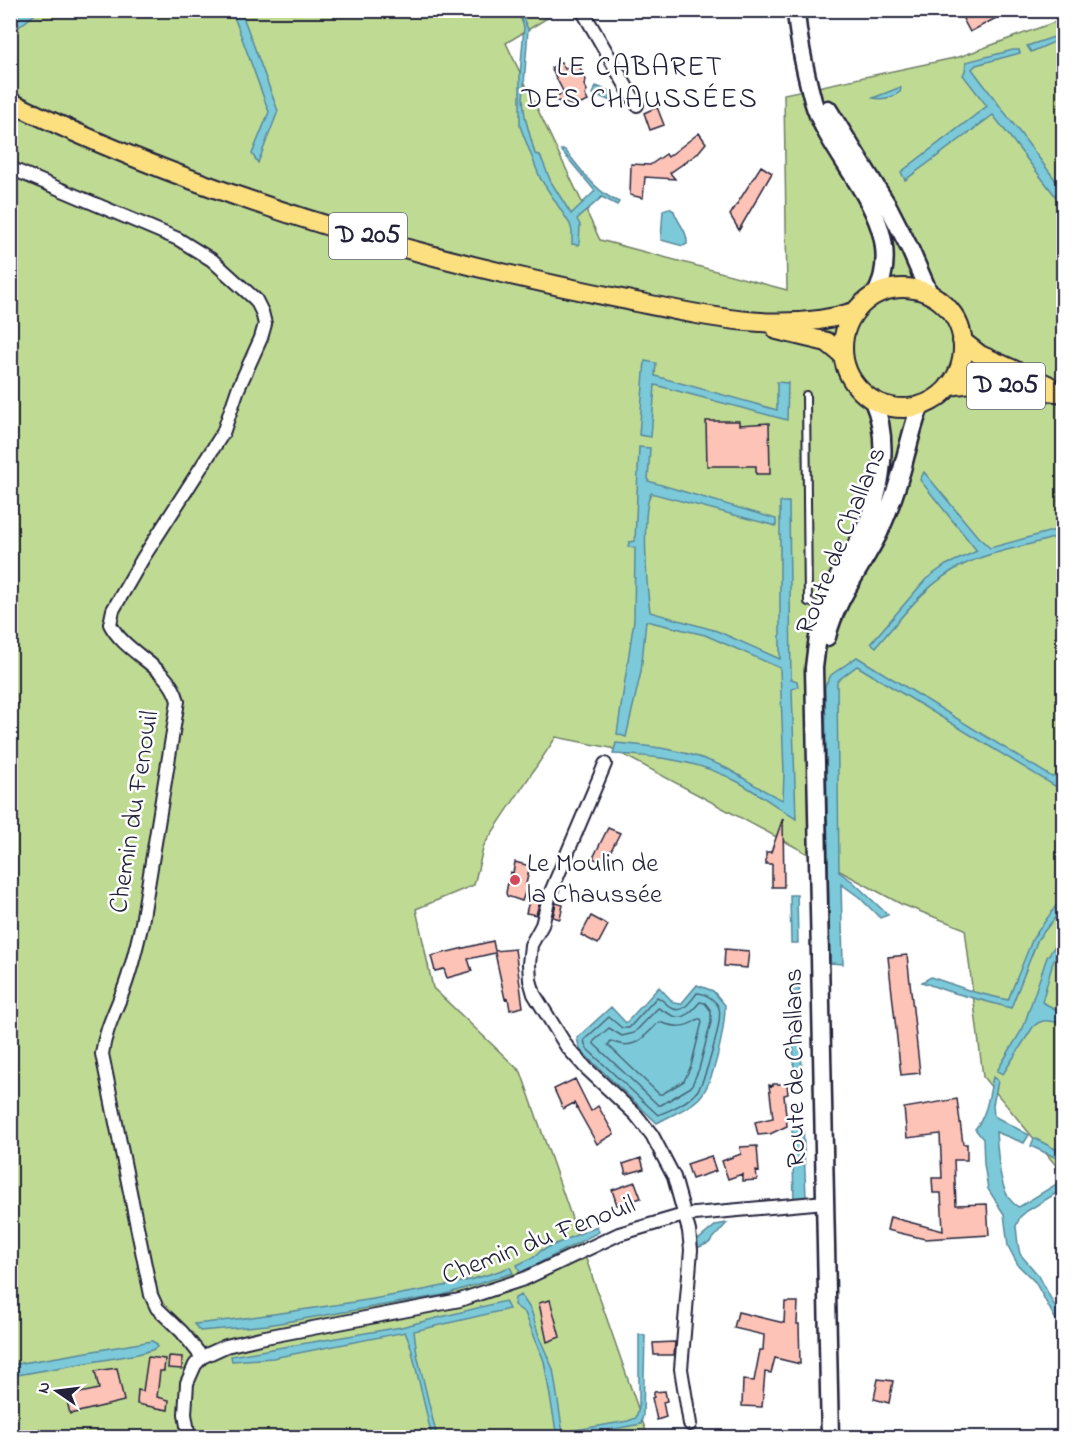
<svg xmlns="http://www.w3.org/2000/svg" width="1074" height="1448" viewBox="0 0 1074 1448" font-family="'Indie Flower',sans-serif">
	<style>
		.green { fill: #bfdb93; stroke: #707e67; stroke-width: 1.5 }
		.water { fill: #7ccad9; stroke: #58879a; stroke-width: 1.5 }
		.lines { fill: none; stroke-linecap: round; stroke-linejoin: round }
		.shore { stroke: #46657a; stroke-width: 1.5 }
		.building { fill: #fec3b7; stroke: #22223b; stroke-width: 1.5 }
		.service-casing { stroke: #22223b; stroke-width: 10 }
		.minor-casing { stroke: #22223b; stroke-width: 16 }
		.secondary-casing { stroke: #22223b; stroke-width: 21 }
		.primary-casing { stroke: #22223b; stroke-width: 22 }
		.service { stroke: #fff; stroke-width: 6 }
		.minor { stroke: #fff; stroke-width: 12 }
		.secondary { stroke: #fff; stroke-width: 16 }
		.primary { stroke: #fce080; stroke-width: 18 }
		.poi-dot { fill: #d1495b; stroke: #fff; stroke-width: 2 }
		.labels { text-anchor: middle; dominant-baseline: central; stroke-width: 5; stroke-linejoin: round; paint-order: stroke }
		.shield { fill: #fff; stroke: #646476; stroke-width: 1.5 }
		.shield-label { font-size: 26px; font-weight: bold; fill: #22223b }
		.street-label { font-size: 27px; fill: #22223b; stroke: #fff }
		.poi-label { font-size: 27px; fill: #22223b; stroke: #fff; text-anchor: start }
		.neighbourhood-label { font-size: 28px; letter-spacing: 1.5px; fill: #22223b; stroke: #fff }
	</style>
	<rect width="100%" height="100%" fill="#fff"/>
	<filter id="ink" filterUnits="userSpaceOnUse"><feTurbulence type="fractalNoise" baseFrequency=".0167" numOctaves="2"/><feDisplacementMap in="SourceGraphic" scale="12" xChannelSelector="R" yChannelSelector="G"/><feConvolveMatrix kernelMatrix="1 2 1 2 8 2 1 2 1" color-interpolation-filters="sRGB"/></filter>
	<g filter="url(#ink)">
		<!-- green -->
		<path class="green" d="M10,11H559L506,43L600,240L787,290L784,94L959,57L1063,19V1174L983,1077L965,929L901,904L611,748L556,737L484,845L474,885L416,909L433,988L521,1072L648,1437H11Z"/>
		<!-- water -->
		<path class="water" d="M25,10L39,11L11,33V20Z
			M232,11H241L278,111L258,163L252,154L269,112Z
			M518,11H520L528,29L523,99L525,117L535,154L540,155L551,182L571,214L595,191L561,150H565C580,168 596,193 619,202L617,205L602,197L577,219L580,225L579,245L572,244V231L570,224L540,178L520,126V76L524,27Z
			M1063,34V38L1031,52L1027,46Z
			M1013,50H1019L1020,53L976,65L972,69L1063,190V206L993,115L905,180L901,172L987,106L963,75L965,71L966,62Z
			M596,86L614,93L611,101L593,94Z
			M901,87L900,92C892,98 884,100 873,98Z
			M669,208L674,211C677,222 688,231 687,244L683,246L661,240L663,210Z
			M645,361L656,363L655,376L777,410V382L788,383L787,420L655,385L651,437L639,435Z
			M639,447L650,448L648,481L776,519V526L651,493C641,511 647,589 650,612L717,631L780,659V502H789L791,679L797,681L798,687L792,689L796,819C777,807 759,794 740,783C701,761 658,756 613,754L616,743C654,746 692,751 726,768C745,778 763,792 783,800L784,772L780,668L705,635L646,621L641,672L626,737L617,734L634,620L635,548L628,547L629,542L635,541Z
			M924,472L978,537L990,548L1063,528V535C1030,546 994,550 963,565C927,582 901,618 876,647L871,643L926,579L946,565L977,551L920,480Z
			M857,657L1052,777L1055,776L1063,755V772L1060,781L1063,783V791L857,666L837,681L839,872L852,881L888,915L880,918L859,897L841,884L843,964L830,963L825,686L831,675Z
			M790,895H797L798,943H791Z
			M1063,896V908L1038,939L1011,1008L947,991L922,982L931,977L974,992L1008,1000L1033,938Z
			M1063,935V944L1053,962L1042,1002L1063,1013V1024C1051,1021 1043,1017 1033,1027L1003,1074L997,1071L1023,1028L1047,957Z
			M799,982L802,1075H794L792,983Z
			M697,985L713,991L725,1005C725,1027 715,1079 701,1096C691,1108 671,1115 657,1123L580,1050L577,1038L611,1007L626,1023L659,987L674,1003L681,1004Z
			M993,1077L998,1081L993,1105L994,1116L1029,1135L1024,1143L996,1132C998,1152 998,1198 1019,1207L1063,1180V1189L1027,1211L1020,1217L1016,1226L1018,1245L1020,1254L1039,1276L1061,1318L1056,1320L1035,1282L1018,1265L1008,1246L1004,1214L988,1189L984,1164L983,1139L975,1129C987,1116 989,1094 993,1077Z
			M803,1124L806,1197L794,1199L792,1128Z
			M1034,1138L1063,1153V1161L1031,1146Z
			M727,1223L709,1243L697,1248L695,1240L699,1239L716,1225Z
			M597,1226L599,1232L520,1273L517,1265L534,1257L542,1250Z
			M510,1267L513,1273L443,1295L268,1325L200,1331L194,1324C252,1318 309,1309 367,1300C416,1291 464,1285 510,1267Z
			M521,1295L531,1310L540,1339L553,1369L562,1427L564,1432L628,1421L636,1418L639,1407V1334L645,1336L643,1415L641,1424L571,1437H557L544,1361L525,1313L514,1305L515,1298Z
			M505,1301L509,1309L414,1331L417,1354L437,1437H432L411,1347L405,1332L273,1358L232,1361L231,1356L401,1327Z
			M152,1341L157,1344V1347L152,1350L138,1354L11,1376V1365Z"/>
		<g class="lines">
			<!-- shore -->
			<path class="shore" d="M697,993C705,993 716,1000 719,1008C723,1021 705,1079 698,1090C691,1101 669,1111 658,1115L586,1048L584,1040L609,1017L622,1028H629L657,997C662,999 664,1002 669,1006C681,1017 690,1002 697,993Z
				M700,1002L705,1003L711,1011V1022L699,1069L691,1087L661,1105H658L594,1044V1041L609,1028L622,1036L634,1033L658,1008C680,1019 681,1024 700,1002Z
				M698,1019H701L702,1022L691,1066L684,1081L662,1094H659L608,1045L611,1041C635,1052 643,1037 659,1022C673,1027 685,1029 698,1019Z"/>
		</g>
		<!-- building -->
		<path class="building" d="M979,10H1011L970,32L963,19Z
			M561,62L565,69L577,62L586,80L584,85L587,90L585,95L588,101L576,106L550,99L564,93L551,68Z
			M657,107L664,125L650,130L644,113Z
			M699,133L706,143L697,154L670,173L675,179L645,177L643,198L630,195L631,164L650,165L666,154L668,157Z
			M761,166L772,173L739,230L730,215Z
			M706,421H739V425L769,423L770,474H756V466H707Z
			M783,818L784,887H772V864H766V852H771Z
			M608,828L620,833L604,864L593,858Z
			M515,862L530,866L526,884L527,887L522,901L507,896L506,893L510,872L513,873Z
			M530,897L540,900L536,915L526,913Z
			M556,903L563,905L560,919L553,917Z
			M591,916L608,925L598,944L581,935Z
			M493,941L495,951L515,949L523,1007L510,1010L508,998L505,999L495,953L468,959L472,971L447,978L444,969L435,971L431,956Z
			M725,949L749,951L747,968L724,966Z
			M907,955L920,1073L901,1075L888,957Z
			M575,1079L591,1111L598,1106L614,1134L597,1144L574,1103L563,1109L554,1089Z
			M773,1084H787L788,1094L784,1095L787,1126L770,1134L758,1135L755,1122L773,1118L769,1085L773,1086Z
			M957,1099L963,1144H967V1160H954L956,1205L987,1204L989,1235L925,1239L887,1230L890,1217L943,1231L941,1193H933L932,1178H942L940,1134L907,1138L904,1108Z
			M757,1146L759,1172L756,1171L757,1180L742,1181V1174L728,1179L722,1161L741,1154L740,1147Z
			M711,1156L716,1171L692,1179L687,1164Z
			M641,1158L644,1169L626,1174L623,1164Z
			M635,1182L641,1198L617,1205L612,1190Z
			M550,1300L560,1337L547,1342L539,1303Z
			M785,1302H798L797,1324H799L800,1364L775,1358L771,1373L765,1372L762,1407L742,1406L743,1380L754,1381L760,1350H763L764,1335L734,1328L738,1312L784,1323Z
			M675,1342L674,1355H654L653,1343Z
			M169,1356L182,1357V1369L168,1368Z
			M148,1357L165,1359L164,1371H160L157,1397L169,1400L168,1410L137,1404L138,1390L143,1391Z
			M117,1368L124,1401L70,1414L66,1396L99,1389L95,1371Z
			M878,1379L893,1381L889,1403L874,1399Z
			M665,1391L667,1401L663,1402L666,1417L657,1420L652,1398L654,1397V1392Z"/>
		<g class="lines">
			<defs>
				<path id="service" d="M806,395L808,602L823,606"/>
				<path id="minor" d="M582,10L637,105
					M10,168L178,239L212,260L256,300L262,312L265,324L261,338L238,389L223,433L143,558L113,610L110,624C126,655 169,666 178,701L142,923C136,948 131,973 121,996C113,1016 105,1032 102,1054L151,1295L157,1308L182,1332L202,1357
					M605,764L550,894L542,925L531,945L529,964L530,980L534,994L567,1047L586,1068L636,1115L652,1135L674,1177L689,1231L691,1250L681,1369L690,1424
					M189,1438L185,1414L187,1383L195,1365L202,1357L226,1346L260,1338L460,1300L524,1279L619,1234L684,1215L825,1202
					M1061,1438L1064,1427"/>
				<path id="secondary" d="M796,10C798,41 805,71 813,101C831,164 911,223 876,294
					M828,109L888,206L909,247L930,295
					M827,637C835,601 863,565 879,533C890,508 900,480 906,454C911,437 914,421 921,405
					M830,1438L814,668C817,642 820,615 831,592C841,569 856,549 866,526C882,489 890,439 873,401"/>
				<path id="primary" d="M10,102C201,195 414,258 622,299C696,314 780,336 854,312
					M843 348a60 60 0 1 1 120 0a60 60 0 1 1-120 0Z
					M777,330L827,342L843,355
					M962,341L980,355L1048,385
					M949,386L978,382L1064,393"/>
			</defs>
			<!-- service casing -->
			<use href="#service" class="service-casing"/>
			<!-- minor casing -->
			<use href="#minor" class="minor-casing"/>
			<!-- secondary casing -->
			<use href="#secondary" class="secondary-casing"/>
			<!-- primary casing -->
			<use href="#primary" class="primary-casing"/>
			<!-- service -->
			<use href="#service" class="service"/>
			<!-- minor -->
			<use href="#minor" class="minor"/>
			<!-- secondary -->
			<use href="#secondary" class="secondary"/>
			<!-- primary -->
			<use href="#primary" class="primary"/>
		</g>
	</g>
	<!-- markers -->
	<circle class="poi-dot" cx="515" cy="880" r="6"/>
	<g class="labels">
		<!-- shield labels -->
		<g class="shield">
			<rect x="329" y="213" width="78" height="46" rx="4.5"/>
			<rect x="967" y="363" width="78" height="46" rx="4.5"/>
		</g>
		<g class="shield-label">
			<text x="368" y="236">D 205</text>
			<text x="1006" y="386">D 205</text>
		</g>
		<!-- street labels -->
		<g class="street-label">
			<text transform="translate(842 541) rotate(-68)">Route de Challans</text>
			<text transform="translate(135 812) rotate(-81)">Chemin du Fenouil</text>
			<text transform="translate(796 1068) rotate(-91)">Route de Challans</text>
			<text transform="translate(539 1241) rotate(-21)">Chemin du Fenouil</text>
		</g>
		<!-- poi labels -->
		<g class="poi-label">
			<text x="527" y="864">Le Moulin de<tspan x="527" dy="31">la Chaussée</tspan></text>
		</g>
		<!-- neighbourhood labels -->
		<g class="neighbourhood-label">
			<text x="640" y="68">LE CABARET<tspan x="640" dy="32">DES CHAUSSÉES</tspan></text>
		</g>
	</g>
	<!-- margin -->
	<rect width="1074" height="1448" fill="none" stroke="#fff" stroke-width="36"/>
	<rect x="18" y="18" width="1038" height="1412" fill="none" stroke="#22223b" stroke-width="2" filter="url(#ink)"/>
	<!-- north arrow -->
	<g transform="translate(57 1391) rotate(284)" stroke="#ffffff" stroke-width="4.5" paint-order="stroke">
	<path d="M0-4.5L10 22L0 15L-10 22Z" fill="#22223b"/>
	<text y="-9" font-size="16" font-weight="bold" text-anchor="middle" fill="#22223b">N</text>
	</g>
</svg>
